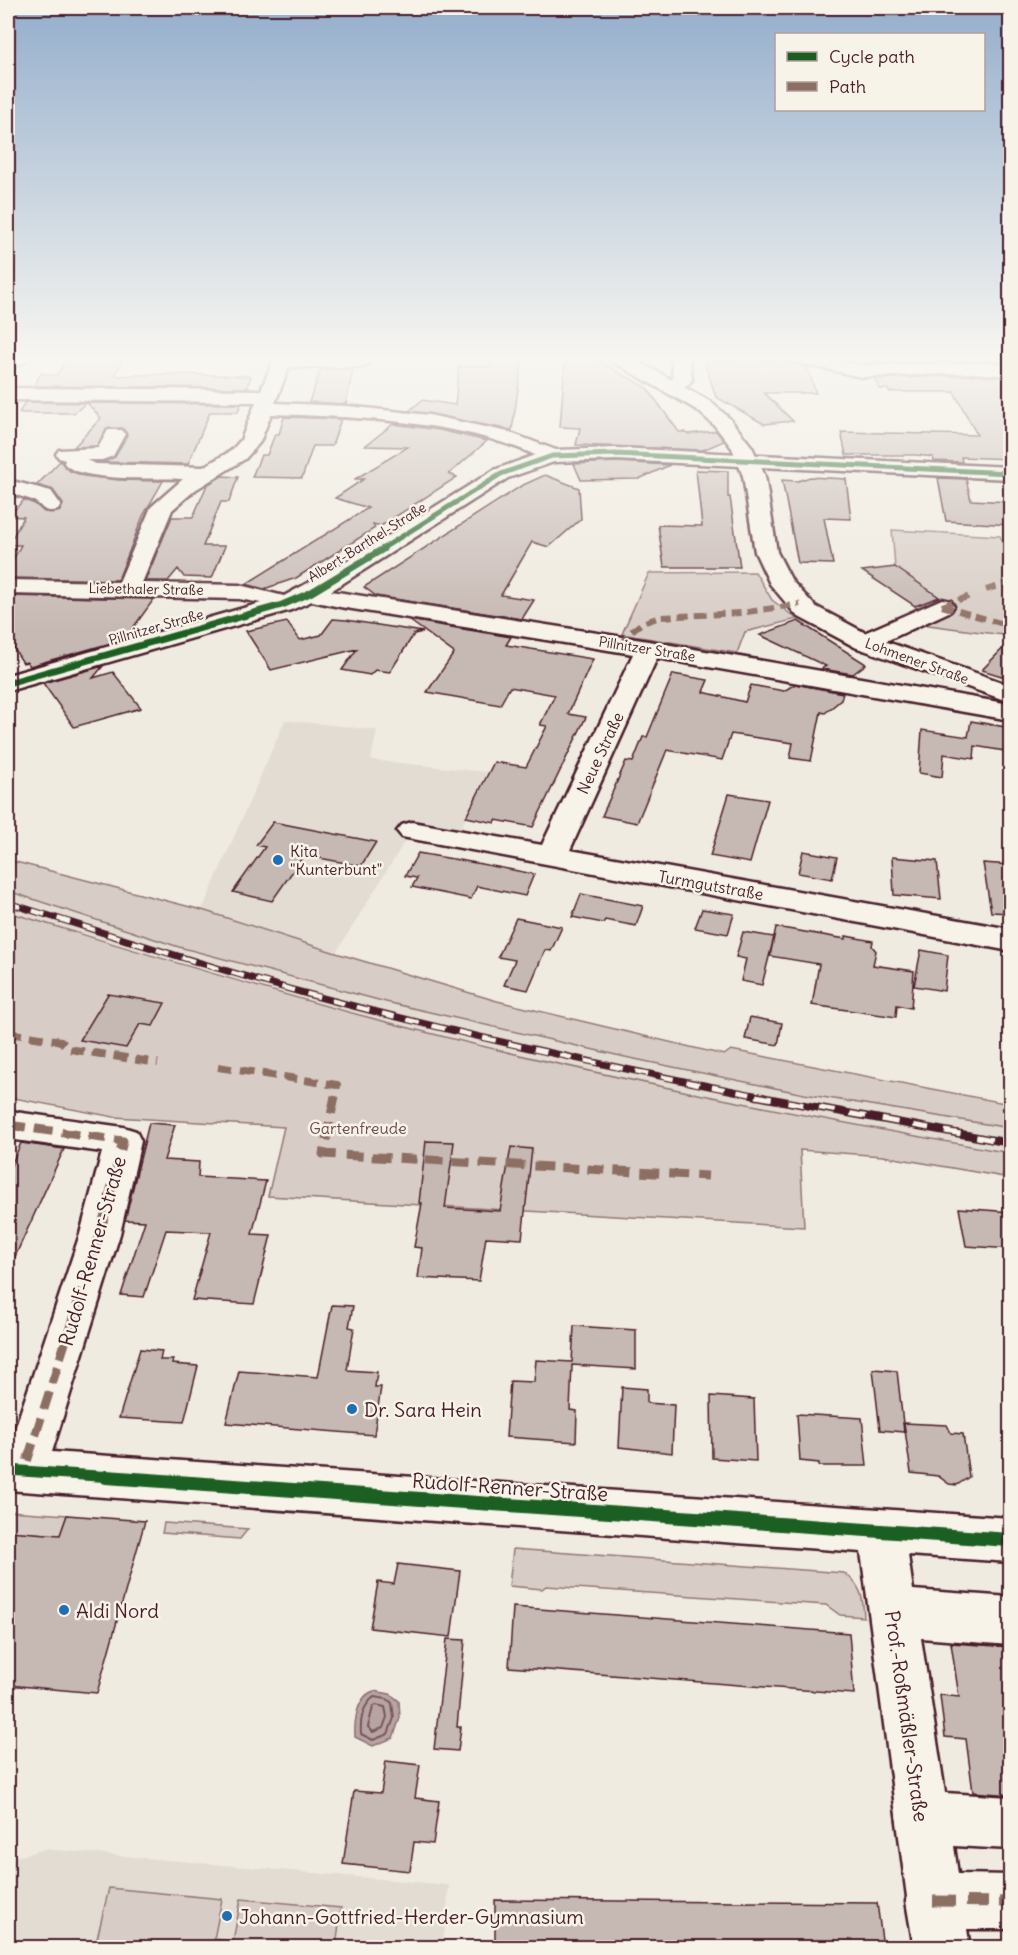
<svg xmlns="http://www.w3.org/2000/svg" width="1018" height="1955" viewBox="0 0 1018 1955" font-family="Delius,sans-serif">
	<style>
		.built { fill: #e3dcd2 }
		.green { fill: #d8cdc6; stroke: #917678; stroke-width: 1.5 }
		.water { fill: #b7a4a2; stroke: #8b6f72; stroke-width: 1.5 }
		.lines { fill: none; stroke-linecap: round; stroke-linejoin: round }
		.shore { stroke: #76545b; stroke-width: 2 }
		.building { fill: #c6b8b3; stroke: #4a1f2b; stroke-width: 1.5 }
		.minor-casing { stroke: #4a1f2b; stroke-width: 5 }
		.major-casing { stroke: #4a1f2b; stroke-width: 5 }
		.minor { fill: #f7f3e8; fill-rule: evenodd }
		.major { fill: #f7f3e8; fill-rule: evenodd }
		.rail-far1-casing { stroke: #4a1f2b; stroke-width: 7 }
		.rail-casing { stroke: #4a1f2b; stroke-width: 8 }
		.rail-far1 { stroke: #f7f3e8; stroke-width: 4.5; stroke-dasharray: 13; stroke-linecap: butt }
		.rail { stroke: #f7f3e8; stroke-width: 5; stroke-dasharray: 16; stroke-linecap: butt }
		.quiet-far3 { stroke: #8d6e63; stroke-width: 6; stroke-dasharray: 11 6; stroke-linecap: butt }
		.quiet-far2 { stroke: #8d6e63; stroke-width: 8; stroke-dasharray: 14 8; stroke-linecap: butt }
		.quiet-far1 { stroke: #8d6e63; stroke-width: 9; stroke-dasharray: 18 9; stroke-linecap: butt }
		.quiet { stroke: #8d6e63; stroke-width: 11; stroke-dasharray: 22 11; stroke-linecap: butt }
		.cycleway-far3-casing { stroke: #f7f3e8; stroke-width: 8 }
		.cycleway-far2-casing { stroke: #f7f3e8; stroke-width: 10 }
		.cycleway-far1-casing { stroke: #f7f3e8; stroke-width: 15 }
		.cycleway-casing { stroke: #f7f3e8; stroke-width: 17 }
		.cycleway-far3 { stroke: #1b5e20; stroke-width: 5 }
		.cycleway-far2 { stroke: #1b5e20; stroke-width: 7 }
		.cycleway-far1 { stroke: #1b5e20; stroke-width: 11 }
		.cycleway { stroke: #1b5e20; stroke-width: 14 }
		.poi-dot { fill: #1f6fb2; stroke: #f7f3e8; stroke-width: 2 }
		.labels { text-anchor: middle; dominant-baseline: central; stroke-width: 5; stroke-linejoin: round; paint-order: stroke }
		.far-street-label { font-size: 14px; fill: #4a1f2b; stroke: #f7f3e8 }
		.street-label { font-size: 16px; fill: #4a1f2b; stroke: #f7f3e8 }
		.poi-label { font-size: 16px; fill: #4a1f2b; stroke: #f7f3e8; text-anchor: start }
		.park-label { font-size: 16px; fill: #6e4a52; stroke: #f7f3e8 }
		.near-street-label { font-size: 20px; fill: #4a1f2b; stroke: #f7f3e8 }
		.near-poi-label { font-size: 20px; fill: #4a1f2b; stroke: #f7f3e8; text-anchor: start }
	</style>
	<rect width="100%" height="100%" fill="#f0ebe0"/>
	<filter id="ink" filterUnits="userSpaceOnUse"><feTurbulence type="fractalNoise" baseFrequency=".0167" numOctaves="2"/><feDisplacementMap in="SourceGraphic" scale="12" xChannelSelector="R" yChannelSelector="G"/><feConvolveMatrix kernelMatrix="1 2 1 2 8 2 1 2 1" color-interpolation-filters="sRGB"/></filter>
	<g filter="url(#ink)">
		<!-- built -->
		<path class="built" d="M285,720L377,730L371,760L487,772L459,833L415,825L336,953L202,910Z
			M8,891L116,927L386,1002L625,1057L804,1094L1010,1128V1153L799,1115L627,1080L371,1018L8,912Z
			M45,1849L449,1885L443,1947H8V1859Z"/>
		<!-- green -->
		<path class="green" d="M892,530L1000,536L1003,544H1010V636L921,624L915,606L939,597L895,567Z
			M755,572L772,600L797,619L745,632L737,653L622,634L649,573Z
			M8,860L202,910L336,953L497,1001L724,1055L731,1050L1010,1104V1128L804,1094L625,1057L386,1002L179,947L8,891Z
			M8,912C128,948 249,986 371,1018C582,1074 796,1115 1010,1153V1178L883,1156L800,1150L804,1227L268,1196L284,1127L114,1117L8,1097Z
			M8,1511L67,1515L60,1535L8,1531Z
			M164,1523L248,1529L240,1539L162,1533Z
			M513,1549L844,1573C861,1585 863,1596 864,1617L840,1615L826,1605L546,1586L542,1589L509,1586Z
			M109,1888L222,1899L214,1939L233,1941L241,1899L341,1908L336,1947H95Z"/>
		<!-- water -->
		<path class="water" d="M374,1691L390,1694L399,1701L400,1718L393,1738L373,1746L355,1737C354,1721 357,1696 374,1691Z"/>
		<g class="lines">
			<!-- shore -->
			<path class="shore" d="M374,1697L387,1699L392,1703L394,1718L388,1734L373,1740L361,1734C360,1720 362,1706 374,1697Z
				M376,1705L385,1707L387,1717L383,1728L373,1732L368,1727L373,1707Z"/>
		</g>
		<!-- building -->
		<path class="building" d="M69,356H125L114,376L169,374L251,376L247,388L34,386L41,373L56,376Z
			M492,356H523L512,430L409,411L422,400L455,405L459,366H491Z
			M865,356H1011V364L992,361L868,363Z
			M593,358L647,388L679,432H685L688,434L716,431L724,441L703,450L576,445L580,428L560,427L565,361Z
			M784,360L807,367L816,393H764L793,421L764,424L716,397L704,361Z
			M321,369H353L346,404L309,402Z
			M974,375L1011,378V459L961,457L962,462L934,461L933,457L916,455H846L841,432L977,435L954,392H889L888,389H879L875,379Z
			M25,402L86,403L74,413H19Z
			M87,403L241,404L238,412H210L188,464L103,462L115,457L127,435L122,428L106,429L97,446L74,447L101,418Z
			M284,417L341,419L332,446H313L302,478L252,477L261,455H267L275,434H279Z
			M393,424L439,430L487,441L449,474L457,477L381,526L373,524L375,528L296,578L264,589L246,584L368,508L335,498L364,479H355L408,447L365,446Z
			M60,461L70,471L84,476L119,480L163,481L143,516L118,580L8,578V569L21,545H8L24,517L8,516L24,500L35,504L44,512L60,511L63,504L53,490L37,485Z
			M616,462L670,465L639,479L581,480L574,464Z
			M696,470L728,471V497H730L740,567H664L658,525L702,526Z
			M545,475L579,488L581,519L549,547L532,542L501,595L534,600L522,619L376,596L364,587L521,486Z
			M222,476L238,477L229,502H221L203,546H225L212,578L184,577L178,569L168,581H145L172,517H193L207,485Z
			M810,477L846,479L851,519L824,518L833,564L798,563L782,480L798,481Z
			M938,478L966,479L971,500L1011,502V525L946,521Z
			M895,567L939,597L915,606L862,571Z
			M8,596L154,599L125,639L30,666L27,662L23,663L8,639Z
			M333,619L346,620L423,632L414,634L390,672L375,670L370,675L342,670L357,649L271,670L246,631L287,622L300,640L321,635Z
			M409,620L511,637L506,645L593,659L568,714L586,717L533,827L496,820L495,823L466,817L494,762L526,767L547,726L540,725L555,695L510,687L500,705L427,692L454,653Z
			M798,621L866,664L853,674L821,669L826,666L760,635Z
			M1011,640V679L982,670Z
			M103,666L93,678L113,672L141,708L74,727L43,683Z
			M673,674L708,680L703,692L745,702L751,685L784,691L795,684L843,693L841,700L825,713L821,712L811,761L790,758L793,743L731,734L722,760L667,750L637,823L602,816L626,761L633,762L643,737H647Z
			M971,721L1011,728V752L975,746L974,759L944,754L942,777L919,773L922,730L968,737Z
			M729,794L768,800L750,863L710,856Z
			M273,822L376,842L361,866L304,855L272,901L233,892L265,847L256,845Z
			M803,851L837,857L832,879L798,873Z
			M418,853L476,863L534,874L525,896L477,886L471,899L412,887L417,878L405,876Z
			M892,857L937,861L941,899L894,895Z
			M983,863L1011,865V913L991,912Z
			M581,894L643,906L636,926L605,920L603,923L572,917Z
			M702,909L734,914L728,934L695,928Z
			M516,918L562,927L551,951L545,950L528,990L504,985L515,960L498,957Z
			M776,927L846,939V936L873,941L872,946L876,951L873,965L914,971L911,1008L897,1005L896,1017L812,1005L819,964L770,956Z
			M743,932L774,937L762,985L741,981L746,959L736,957Z
			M921,950L948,955L944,991L914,986Z
			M108,994L165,1003L153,1026L140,1024L126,1048L80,1040Z
			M750,1017L782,1023L778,1045L745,1039Z
			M149,1123L175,1125L164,1160L199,1162L198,1177L266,1181L252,1234L271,1235L254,1304L192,1300L211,1232L166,1230L144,1297L121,1295L145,1221L125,1220Z
			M426,1141L454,1142L445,1208L500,1211L511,1147L532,1149L522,1239L486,1237L479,1281L418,1278L422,1248L414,1247L422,1203H419Z
			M21,1143L64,1149L8,1272V1172Z
			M959,1208L1011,1212V1249L966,1246Z
			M332,1305L353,1306L349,1327L354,1328L347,1370L377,1372L375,1387H381L374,1435L226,1423L239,1371L318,1377Z
			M574,1326L636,1330V1369L572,1365L570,1410L577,1411L576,1442L506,1437L510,1381L534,1382L536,1360L572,1362Z
			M140,1349L162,1351L160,1360H173L172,1364L198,1366L184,1422L119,1418Z
			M873,1369L897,1371L904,1432L880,1430Z
			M622,1387L647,1389V1403L674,1405L672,1453L619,1447Z
			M711,1396L754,1399L756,1461L712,1458Z
			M797,1414L862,1418L867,1466H819V1463L800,1461Z
			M904,1423L947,1425L951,1433L963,1434L969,1477L957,1485L949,1484L938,1476L911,1473Z
			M67,1515L145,1521L97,1693L8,1685V1531L60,1535Z
			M398,1564L460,1571L451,1637L370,1628L378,1582L394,1584Z
			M513,1607L849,1633L854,1694L509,1667Z
			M447,1639L465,1640L457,1727H461L458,1751L434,1749Z
			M951,1643L1011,1647V1795L973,1792L966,1739L945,1737L940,1695L959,1697Z
			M386,1761L420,1765L415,1798L439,1801L433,1844L414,1842L410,1871L343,1864L354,1791L381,1793Z
			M495,1900L877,1903L883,1947H495Z"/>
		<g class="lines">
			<defs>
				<path id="minor" d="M10,356H32L29,360L8,370V357Z
					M275,356H363L371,361L368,365L362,367H289L275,403L347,406L429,415L508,432L556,450L616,448L1010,467V479L616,460L554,462L508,478L331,591L648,641L1010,704V720L657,658L570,850L1010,929V951L402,837L397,831L402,825L412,822L542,845L633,654L340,607L312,601L291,610L8,691V675L261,603L239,599L8,594V580L119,582L151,507L183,479C159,478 77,482 64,463L65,460L59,458L56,454L59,450L98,448L108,430H122L125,434L113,456L102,460H86L96,464L203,467L231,451L241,440L256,402L8,400V388L261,390ZM271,414C355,417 457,420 535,455L494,470L346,562L284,596L239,585L142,583L172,510L195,490L245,459L260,442Z
					M671,356H689L692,380C686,389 675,393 665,390L663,386L673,378Z
					M784,356H816L861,365L992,363L1010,366V376L974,373L861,377L787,360Z
					M8,480L51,491L61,505L58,510C40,514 44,505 32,500C24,497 16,495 8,493Z
					M942,599L951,601L954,606L951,611L873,647L864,650L855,647L851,642L855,637Z
					M8,1111L123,1127L136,1131L141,1141L120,1234L52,1452L1010,1518V1562L908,1555L913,1590L1010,1597V1645L921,1638L945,1793L1010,1797V1849L954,1846L958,1874L1010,1875V1929H967L970,1948H914L906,1901L907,1897L861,1552L8,1490V1450L80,1234L102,1152L8,1139Z"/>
				<path id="major" d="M607,356H629L711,402L729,418L752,447L765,476L777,552L792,581L815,606L873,637L1010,685V702L855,647L797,616L770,584L755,552L743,476L732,448L715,426L697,410L610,360Z"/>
			</defs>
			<!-- minor casing -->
			<use href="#minor" class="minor-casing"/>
			<!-- major casing -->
			<use href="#major" class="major-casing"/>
			<!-- minor -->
			<use href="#minor" class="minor"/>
			<!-- major -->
			<use href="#major" class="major"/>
			<defs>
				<path id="rail-far1" d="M8,903C106,933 204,966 304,993C456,1034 610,1067 764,1097"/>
				<path id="rail" d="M756,1096L1010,1143"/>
			</defs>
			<!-- rail-far1 casing -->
			<use href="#rail-far1" class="rail-far1-casing"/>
			<!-- rail casing -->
			<use href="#rail" class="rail-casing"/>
			<!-- rail-far1 -->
			<use href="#rail-far1" class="rail-far1"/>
			<!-- rail -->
			<use href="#rail" class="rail"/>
			<!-- quiet-far3 -->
			<path class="quiet-far3" d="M986,590L1010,582
				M942,606L1010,626
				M942,606L970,596
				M622,645L629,633L642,623L660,617L741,613L800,604"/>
			<!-- quiet-far2 -->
			<path class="quiet-far2" d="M8,1033L61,1041L69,1049L158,1063
				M218,1067L337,1085L335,1097"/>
			<!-- quiet-far1 -->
			<path class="quiet-far1" d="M335,1096L323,1154L708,1176
				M8,1125L123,1141L100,1234L24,1471"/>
			<!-- quiet -->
			<path class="quiet" d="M933,1901L1010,1902"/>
			<defs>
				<path id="cycleway-far3" d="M380,550L501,474L552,456L616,454L1010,473"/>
				<path id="cycleway-far2" d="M8,683L282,605L310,593L383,549"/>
				<path id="cycleway-far1" d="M8,1470L127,1478"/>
				<path id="cycleway" d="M106,1477L1010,1540"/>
			</defs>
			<!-- cycleway-far3 casing -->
			<use href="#cycleway-far3" class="cycleway-far3-casing"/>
			<!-- cycleway-far2 casing -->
			<use href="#cycleway-far2" class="cycleway-far2-casing"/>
			<!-- cycleway-far1 casing -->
			<use href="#cycleway-far1" class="cycleway-far1-casing"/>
			<!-- cycleway casing -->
			<use href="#cycleway" class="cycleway-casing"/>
			<!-- cycleway-far3 -->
			<use href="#cycleway-far3" class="cycleway-far3"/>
			<!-- cycleway-far2 -->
			<use href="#cycleway-far2" class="cycleway-far2"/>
			<!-- cycleway-far1 -->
			<use href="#cycleway-far1" class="cycleway-far1"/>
			<!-- cycleway -->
			<use href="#cycleway" class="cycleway"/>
		</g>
	</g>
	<!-- sky -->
	<linearGradient id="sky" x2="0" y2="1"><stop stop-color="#94aecc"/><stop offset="0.57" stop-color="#f8f6f1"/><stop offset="1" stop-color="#f8f6f1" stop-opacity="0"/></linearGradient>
	<rect width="1018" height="630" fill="url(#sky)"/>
	<!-- markers -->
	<g class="poi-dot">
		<circle cx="278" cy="860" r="6"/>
		<circle cx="352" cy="1409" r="6"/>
		<circle cx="64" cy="1610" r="6"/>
		<circle cx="227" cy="1916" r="6"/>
	</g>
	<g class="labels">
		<!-- far-street labels -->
		<g class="far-street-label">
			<text transform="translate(367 542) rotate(-32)">Albert-Barthel-Straße</text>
			<text transform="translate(146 589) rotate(1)">Liebethaler Straße</text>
			<text transform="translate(156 627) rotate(-16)">Pillnitzer Straße</text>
			<text transform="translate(647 649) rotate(9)">Pillnitzer Straße</text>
			<text transform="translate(917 661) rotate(20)">Lohmener Straße</text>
		</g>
		<!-- street labels -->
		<g class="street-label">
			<text transform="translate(600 753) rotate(-65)">Neue Straße</text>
			<text transform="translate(711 885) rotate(10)">Turmgutstraße</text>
		</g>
		<!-- poi labels -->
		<g class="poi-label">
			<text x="290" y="851">Kita<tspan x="290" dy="18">"Kunterbunt"</tspan></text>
		</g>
		<!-- park labels -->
		<g class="park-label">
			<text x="358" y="1128">Gartenfreude</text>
		</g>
		<!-- near-street labels -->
		<g class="near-street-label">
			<text transform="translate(92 1251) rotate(-74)">Rudolf-Renner-Straße</text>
			<text transform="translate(510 1487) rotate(4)">Rudolf-Renner-Straße</text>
			<text transform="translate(907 1716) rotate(82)">Prof.-Roßmäßler-Straße</text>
		</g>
		<!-- near-poi labels -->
		<g class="near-poi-label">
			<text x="364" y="1409">Dr. Sara Hein</text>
			<text x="76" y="1610">Aldi Nord</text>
			<text x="239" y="1916">Johann-Gottfried-Herder-Gymnasium</text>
		</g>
	</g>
	<!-- margin -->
	<rect width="1018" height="1955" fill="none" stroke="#f7f3e8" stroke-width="30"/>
	<rect x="15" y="15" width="988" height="1925" fill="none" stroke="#4a1f2b" stroke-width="2" filter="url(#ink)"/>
	<!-- legend -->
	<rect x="775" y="33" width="210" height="78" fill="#f7f3e8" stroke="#b29e9c" stroke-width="1.5"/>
	<rect x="787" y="52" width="30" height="9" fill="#1b5e20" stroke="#b29e9c" stroke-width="1.5"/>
	<text x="829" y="63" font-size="18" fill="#4a1f2b">Cycle path</text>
	<rect x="787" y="82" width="30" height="9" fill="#8d6e63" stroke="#b29e9c" stroke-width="1.5"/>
	<text x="829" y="93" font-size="18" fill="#4a1f2b">Path</text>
</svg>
